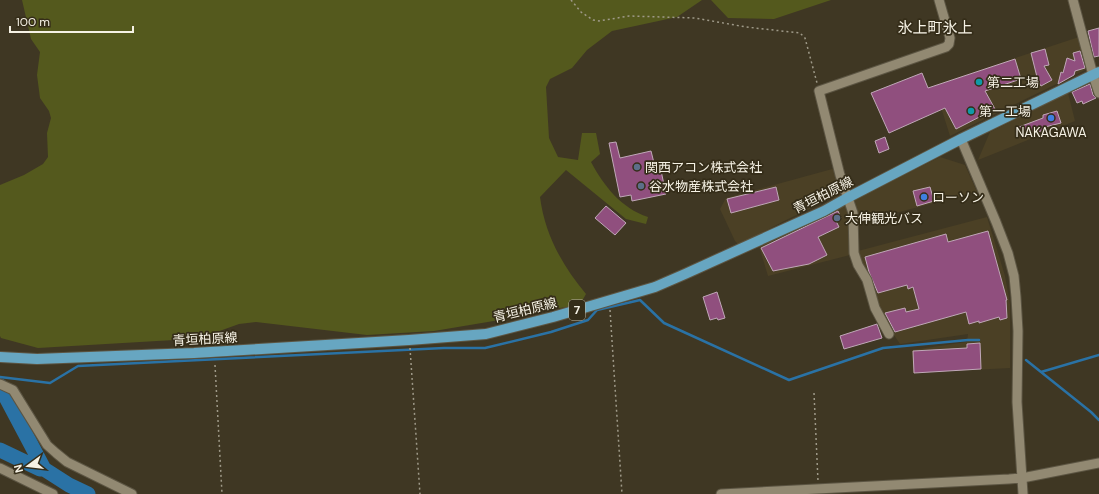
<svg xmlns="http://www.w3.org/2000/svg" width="1099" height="494" viewBox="0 0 1099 494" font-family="'DM Sans','Noto Sans JP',sans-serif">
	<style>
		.built { fill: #4b4025 }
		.green { fill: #54591d }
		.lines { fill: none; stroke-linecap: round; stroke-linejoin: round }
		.stream { stroke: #2a72a5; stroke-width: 2.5 }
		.river { stroke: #2a72a5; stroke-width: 15 }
		.building { fill: #904f7e; stroke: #c0a8b8 }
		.minor-casing { stroke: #5c5543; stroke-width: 11 }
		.major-casing { stroke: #5c5543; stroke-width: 12 }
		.path { stroke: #9f9a89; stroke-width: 1.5; stroke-dasharray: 2 3; stroke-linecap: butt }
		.minor { stroke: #928972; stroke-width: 9 }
		.major { stroke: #67a6c1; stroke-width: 10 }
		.culture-dot { fill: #0f9aa8; stroke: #352d19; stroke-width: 1.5 }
		.shop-dot { fill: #3f7fe0; stroke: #352d19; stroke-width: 1.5 }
		.service-dot { fill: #5c6f8a; stroke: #352d19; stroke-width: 1.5 }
		.labels { text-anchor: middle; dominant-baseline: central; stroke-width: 3.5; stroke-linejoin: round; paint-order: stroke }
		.shield { fill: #352d19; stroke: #bcb7a8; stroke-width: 1 }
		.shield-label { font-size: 12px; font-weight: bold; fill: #f6f2e5 }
		.poi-label { font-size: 13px; fill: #f6f2e5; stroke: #352d19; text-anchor: start }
		.street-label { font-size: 13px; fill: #f6f2e5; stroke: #352d19 }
		.quarter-label { font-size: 15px; fill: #f6f2e5; stroke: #352d19 }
	</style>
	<rect width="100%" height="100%" fill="#3f3723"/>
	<!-- built -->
	<path class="built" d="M1079,37L1087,69L950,136L934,85Z
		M1068,93L1075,121L978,160L990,132Z
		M940,157L965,165L977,192L856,223L852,201Z
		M836,168L843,193L786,220L739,245L735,241L720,209L726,198Z
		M846,204L849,221L850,255L768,276L759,246Z
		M987,217L1005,276L1010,304V368L913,373L912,350L967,342L968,334L900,344L876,308L860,262L858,251Z"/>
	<!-- green -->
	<path class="green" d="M22,0H702L677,17L612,31L587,50L572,68L550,79L546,87L549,138L558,157L578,160L582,133H596L600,154L591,162C604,186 621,208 648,217L646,224L626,219L566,170L540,197C545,235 562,265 586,294L582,301L568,307L526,312L511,318L434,331L367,335L256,322L239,324L214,333L174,340L38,348L1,338L0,336V185L24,175L43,164L48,157L47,133L51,118L49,111L40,98L37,75L40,52L31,39Z
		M711,0H831L774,19L728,18Z"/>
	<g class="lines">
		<!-- stream -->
		<path class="stream" d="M1026,360L1091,412L1099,420
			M1041,372L1099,355
			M0,377L50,383L78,366L444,348H485L551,332L588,320L597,310L640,300L664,323L789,380L883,348L968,340H979"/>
		<!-- river -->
		<path class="river" d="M0,386L44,469
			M0,450L40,469H44L69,485L88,494"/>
	</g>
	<!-- building -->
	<path class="building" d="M1099,28V56L1094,57L1088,31Z
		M1045,49L1049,65L1044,66L1052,80L1041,86L1036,78L1037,77L1031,53Z
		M1080,51L1085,68L1075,71L1074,75L1058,84L1061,72L1063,73L1067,58L1075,61L1073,53Z
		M1015,59L1021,79L985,91L995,109L956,129L945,108L889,133L871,93L922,73L928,88Z
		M1090,84L1093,95L1096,98L1083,104L1082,101L1077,103L1072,92Z
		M1057,111L1061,123L1045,127L1046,129L1023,138L1019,127L1043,118V115Z
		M885,137L889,149L879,153L875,141Z
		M616,142L620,158L651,151L655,167L660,166L666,194L632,201L631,195L620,197L609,143Z
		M776,187L779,200L731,213L727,199Z
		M930,187L934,201L917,206L913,191Z
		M606,206L626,223L615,235L595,218Z
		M838,211L841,218L836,221L839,227L818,237L827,255L809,264L773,271L761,248Z
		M988,231L1007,300H1006L1007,318L1000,320L999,317L979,323V321L969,324L966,312L895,332L885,313L905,308L906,312L919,309L913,287L908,289L907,285L878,293L869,272L865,257L946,234L948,242Z
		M717,292L725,318L718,320L717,318L710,320L703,297Z
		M877,324L882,338L844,349L840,336Z
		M980,343L981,369L914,373L913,351L967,348V344Z"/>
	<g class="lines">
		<defs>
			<path id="minor" d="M1073,0L1093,75L1099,93
				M961,139L996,222L1008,253L1014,276L1016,297L1018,331L1017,402L1023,494
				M889,334L875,308L867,280L858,265L854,253L853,213L840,175L819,91L946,47L949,44L950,38L939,0
				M0,384L13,390L47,445L56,453L67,462L132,494
				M0,468L53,494
				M721,494L1009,479L1022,478L1099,463"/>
			<path id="major" d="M0,357L37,359L194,353L409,340L486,334L553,317L655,287L685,274L824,211L847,198L961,139L1099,72"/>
		</defs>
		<!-- minor casing -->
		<use href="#minor" class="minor-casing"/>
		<!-- major casing -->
		<use href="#major" class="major-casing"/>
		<!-- path -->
		<path class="path" d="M571,0L581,12L593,20L599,21L629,16L695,18L746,27L800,33L805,38L817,83
			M610,310L622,494
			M410,348L420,494
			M215,365L222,494
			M814,393L818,481"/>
		<!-- minor -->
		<use href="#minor" class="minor"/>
		<!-- major -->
		<use href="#major" class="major"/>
	</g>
	<!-- markers -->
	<g class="culture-dot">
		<circle cx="979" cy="82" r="4"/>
		<circle cx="971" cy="111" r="4"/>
	</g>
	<g class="shop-dot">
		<circle cx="1051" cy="118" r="4"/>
		<circle cx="924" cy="197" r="4"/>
	</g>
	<g class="service-dot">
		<circle cx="637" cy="167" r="4"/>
		<circle cx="641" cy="186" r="4"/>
		<circle cx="837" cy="218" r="4"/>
	</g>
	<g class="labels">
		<!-- shield labels -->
		<rect class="shield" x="569" y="300" width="16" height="20" rx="3"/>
		<g class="shield-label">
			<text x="577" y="310">7</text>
		</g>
		<!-- poi labels -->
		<g class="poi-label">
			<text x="987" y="82">第二工場</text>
			<text x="979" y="111">第一工場</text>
			<text x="1051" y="132" text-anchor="middle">NAKAGAWA</text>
			<text x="645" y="167">関西アコン株式会社</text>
			<text x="649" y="186">谷水物産株式会社</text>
			<text x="932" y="197">ローソン</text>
			<text x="845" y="218">大伸観光バス</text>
		</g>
		<!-- street labels -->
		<g class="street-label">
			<text transform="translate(823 195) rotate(-27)">青垣柏原線</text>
			<text transform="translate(525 310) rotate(-14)">青垣柏原線</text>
			<text transform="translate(205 339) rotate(-3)">青垣柏原線</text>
		</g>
		<!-- quarter labels -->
		<g class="quarter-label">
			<text x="935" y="28">氷上町氷上</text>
		</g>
	</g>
	<!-- north arrow -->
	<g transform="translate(28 466) rotate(255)" stroke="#352d19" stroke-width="3" paint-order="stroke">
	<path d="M0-3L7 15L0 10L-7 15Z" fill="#f6f2e5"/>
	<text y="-6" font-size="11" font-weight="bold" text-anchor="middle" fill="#f6f2e5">N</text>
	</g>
	<!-- scale -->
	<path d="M10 26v6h123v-6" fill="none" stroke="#f6f2e5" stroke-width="2"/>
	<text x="16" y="26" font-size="12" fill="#f6f2e5" stroke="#352d19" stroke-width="3" paint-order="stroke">100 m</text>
</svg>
